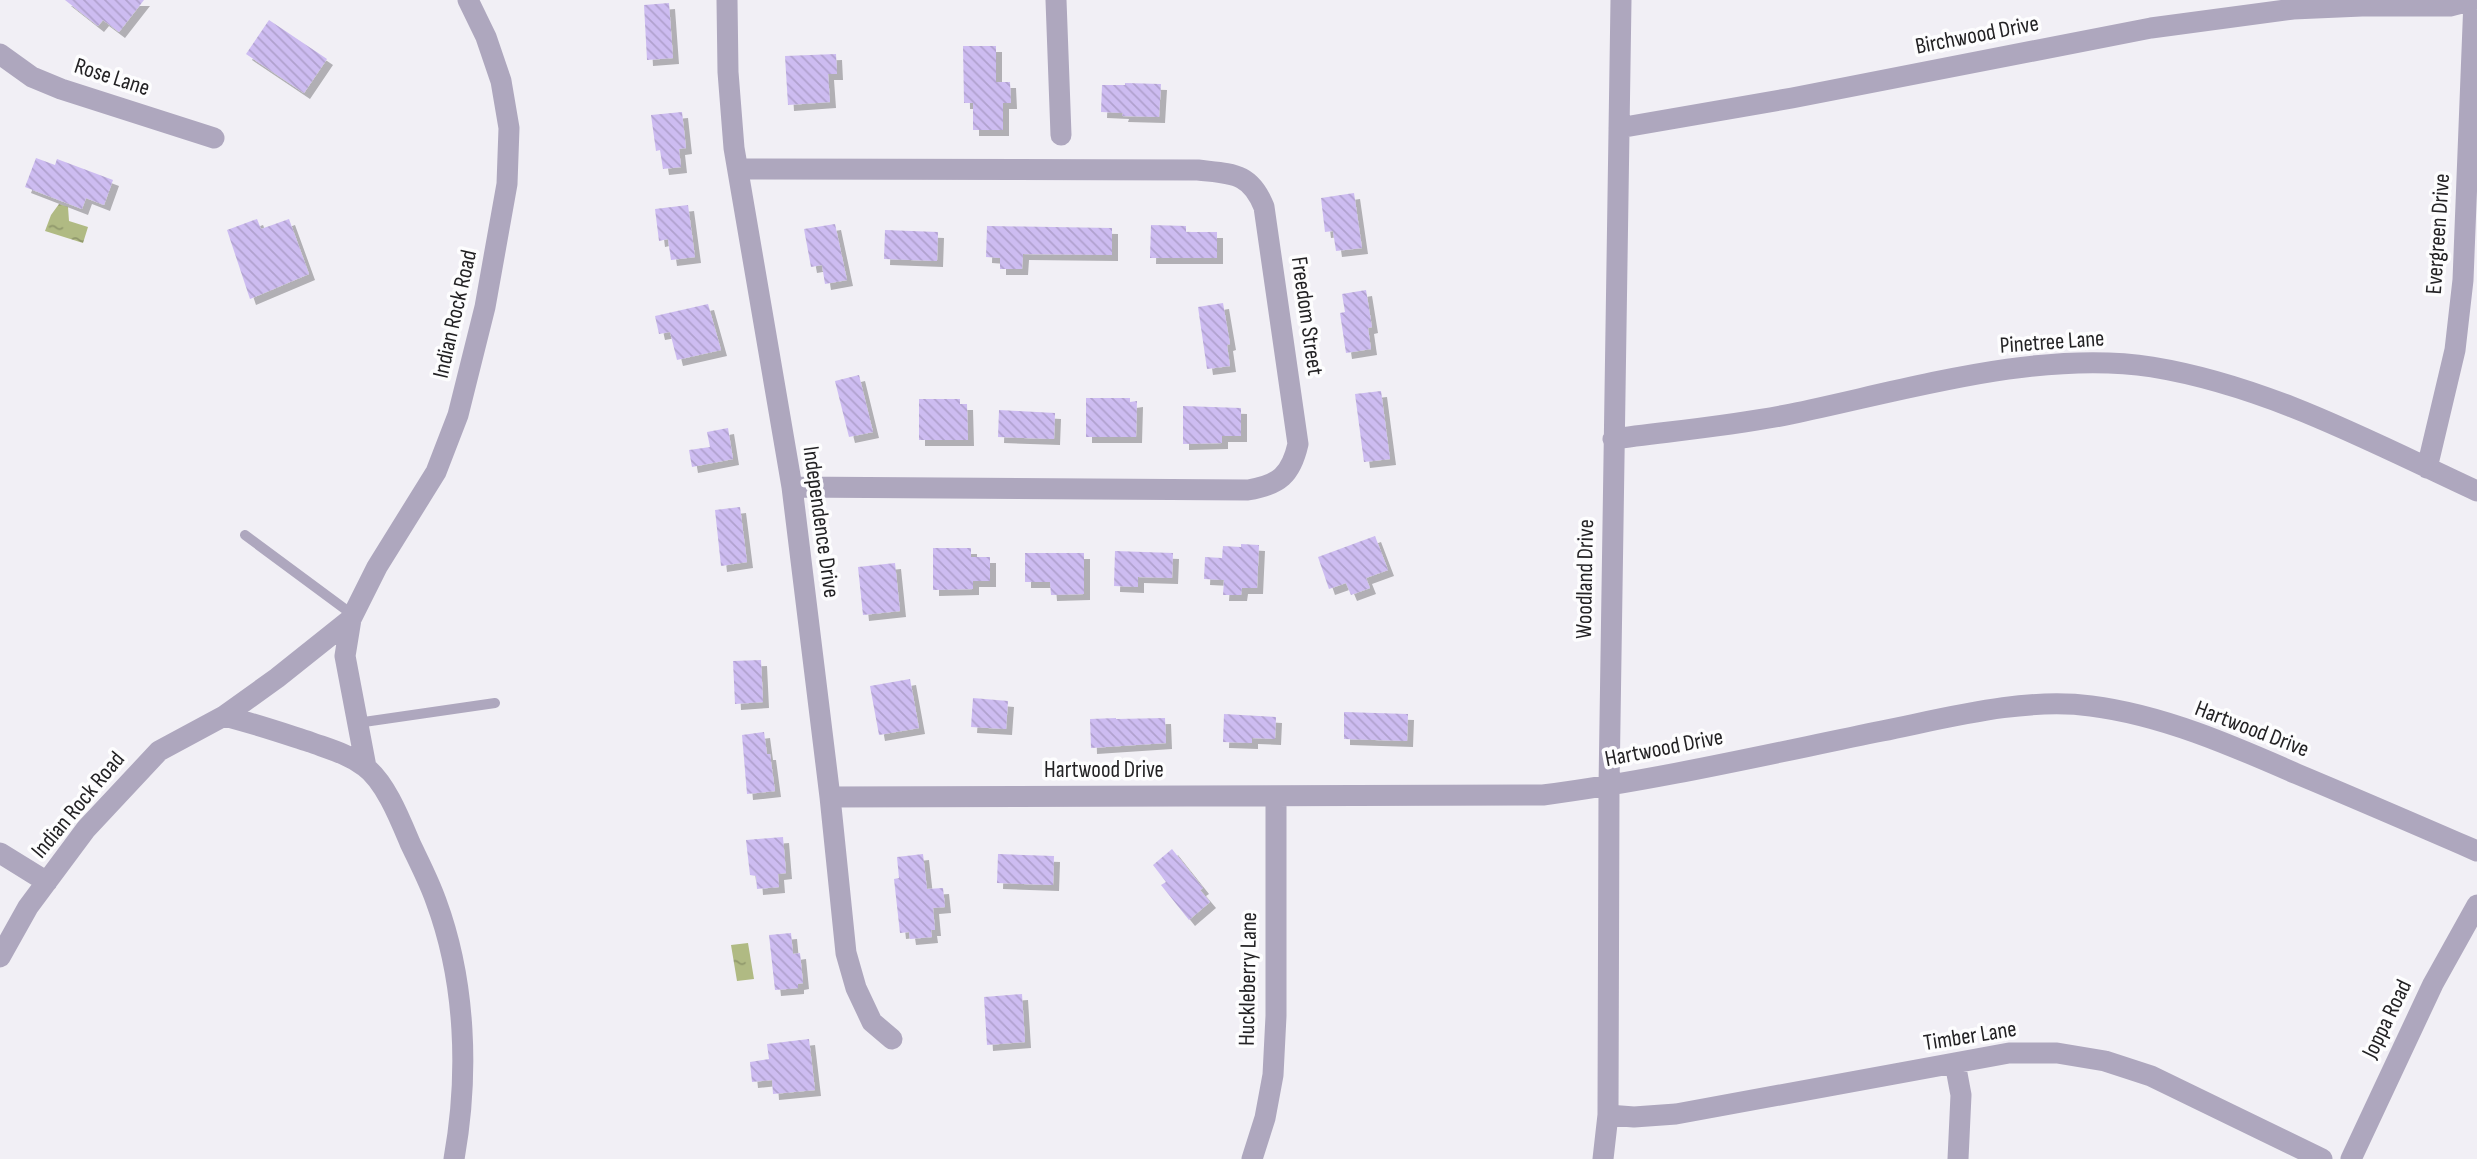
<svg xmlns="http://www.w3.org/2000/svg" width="2477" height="1159" viewBox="0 0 2477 1159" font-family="'Sofia Sans Condensed',sans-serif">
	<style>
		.water { fill: url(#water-ripples) }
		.building { fill: url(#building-back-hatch); filter: url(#shadow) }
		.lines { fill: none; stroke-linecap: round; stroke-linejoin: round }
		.service { stroke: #aea7be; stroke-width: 10 }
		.minor { stroke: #aea7be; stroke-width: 21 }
		.labels { text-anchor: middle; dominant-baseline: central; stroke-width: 7; stroke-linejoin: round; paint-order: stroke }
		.street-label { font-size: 23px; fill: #232224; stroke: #fdfdfe }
	</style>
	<defs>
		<pattern id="water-ripples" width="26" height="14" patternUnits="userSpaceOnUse" patternTransform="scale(1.75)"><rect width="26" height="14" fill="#b0ba83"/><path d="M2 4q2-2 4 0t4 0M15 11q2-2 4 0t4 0" fill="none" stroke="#8f976b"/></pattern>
		<pattern id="building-back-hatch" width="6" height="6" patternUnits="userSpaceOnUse" patternTransform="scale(1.75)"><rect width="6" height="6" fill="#cdbcf1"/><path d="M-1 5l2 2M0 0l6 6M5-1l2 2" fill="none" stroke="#b0a1ce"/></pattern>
		<filter id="shadow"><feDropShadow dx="6" dy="6" stdDeviation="0" flood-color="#0004"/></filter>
	</defs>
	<rect width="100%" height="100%" fill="#f1eff5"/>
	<!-- water -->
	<path class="water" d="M59,204L68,207L69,221L88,227L83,243L45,231L51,215Z
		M748,943L754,979L737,981L731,945Z"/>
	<!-- building -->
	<path class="building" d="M65,0H144L119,32L103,20L98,26Z
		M669,3L673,58L647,60L644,5Z
		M269,20L327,59L304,93L246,54Z
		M963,46H996V82H1010L1011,103H1003V130H973V103H964Z
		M836,54L837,74H828L830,102L788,105L785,56Z
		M1125,83L1161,84L1159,117L1122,116L1123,113L1101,112L1102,85H1125Z
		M682,112L686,148L679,149L681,167L663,169L660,150L656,151L651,115Z
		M36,158L55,165L57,159L113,180L104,205L86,198L82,209L25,187Z
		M1354,193L1362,248L1336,251L1333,231L1325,232L1321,198Z
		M688,205L695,257L671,260L668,239L659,241L655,209Z
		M257,219L261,229L289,219L309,274L250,299L227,230Z
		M835,224L847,280L825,284L822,265L811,267L804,229Z
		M1151,225L1186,226V232H1217V258H1150Z
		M987,226L1112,228V255L1023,254L1022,269H1000V258L986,257Z
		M885,230L938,232L937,261L884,259Z
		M1366,290L1372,327L1368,328L1371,349L1346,353L1340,313L1345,312L1342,294Z
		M1223,303L1230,344L1227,345L1230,366L1207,369L1198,307Z
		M708,304L721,350L677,360L670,332L659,334L655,316Z
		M859,375L873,432L849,437L835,381Z
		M1381,391L1390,459L1364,462L1355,394Z
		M1086,398H1130V402L1137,401L1136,437H1086Z
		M919,399H960V404H967L968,440H919Z
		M1183,406L1241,408V436H1222V443L1183,444Z
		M999,410L1055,413L1054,439L998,437Z
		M728,428L733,459L692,467L689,450L710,447L707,432Z
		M740,507L747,562L721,566L715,510Z
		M1375,536L1388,570L1366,578L1370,588L1351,595L1346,583L1329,589L1318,557Z
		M1241,544L1259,545L1257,588H1242L1241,595H1223L1224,580L1204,579L1205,557L1222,558L1223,546L1241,547Z
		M933,548H971V557H990V581H973V589L933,590Z
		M1115,551L1173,553L1172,578L1138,577V587L1114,586Z
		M1025,553H1084V594L1051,595L1050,582H1025Z
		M895,563L900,611L863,615L858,567Z
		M761,660L763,702L735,704L733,661Z
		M910,679L919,728L879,735L870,686Z
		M973,698L1008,701L1006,729L971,727Z
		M1344,712L1408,714L1407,741L1344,739Z
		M1224,714L1276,717L1275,739L1252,738V743L1223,742Z
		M1116,718V719L1165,718L1166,743L1091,748L1090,719Z
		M764,732L767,754H770L775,791L747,794L742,735Z
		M783,837L786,873L778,874L779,887L757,889L756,876L750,875L746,840Z
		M1172,849L1203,888L1200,890L1210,902L1189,920L1161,885L1166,882L1153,865Z
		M923,854L927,889L943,888L945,907L933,908L935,930H931L932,937L910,939L909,932L900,933L894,879L899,878L897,857Z
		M998,854L1054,856L1053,885L997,883Z
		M791,933L793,954L800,953L803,983L798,984V988L775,990L769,935Z
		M1022,994L1025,1042L987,1045L984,997Z
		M809,1039L815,1090L773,1094L772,1080L752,1082L750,1062L769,1059L767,1044Z"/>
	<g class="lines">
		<!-- service -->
		<path class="service" d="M245,535L353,615
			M357,723L495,703"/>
		<!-- minor -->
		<path class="minor" d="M727,0L728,72L734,148L792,487L830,797L846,953L856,988L872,1022L892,1039
			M1056,0L1061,135
			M0,54L32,77L61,89L214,138
			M1619,128L1792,98L2151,28L2293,9L2362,6H2450L2473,0
			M738,169L1198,170C1232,174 1250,172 1264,207L1298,444C1291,475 1279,485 1248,490L792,487
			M1613,439C1672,431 1732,426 1791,414C1903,391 2038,349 2152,367C2268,386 2371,442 2477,491
			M2427,468L2455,350L2463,280L2474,0
			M224,716L277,678L351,619
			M366,767L345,656L351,619L377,567L436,472L458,415L485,307L507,184L509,128L501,81L486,37L468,0
			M830,797L1543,795C1657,780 1769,754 1882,731C1947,718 2024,697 2091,706C2162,715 2231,745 2297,774C2357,799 2417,825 2477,851
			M0,853L47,882
			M0,957L28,907L86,829L159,751L224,716C253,723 282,733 310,742C329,749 348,754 364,766C385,781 400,819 410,843C419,862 429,881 436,901C466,982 469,1075 454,1159
			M1955,1063L1961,1095L1958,1159
			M1608,1115L1634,1117L1676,1114L2009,1053H2057L2105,1061L2151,1076L2322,1159
			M1252,1159L1265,1118L1273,1075L1276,1016V796
			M1603,1159L1608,1115L1609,787L1621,0
			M2351,1159L2433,984L2477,905"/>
	</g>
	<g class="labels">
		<!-- street labels -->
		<g class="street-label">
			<text transform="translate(1977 35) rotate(-11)">Birchwood Drive</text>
			<text transform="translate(112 77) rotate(18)">Rose Lane</text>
			<text transform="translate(2438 234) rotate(-86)">Evergreen Drive</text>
			<text transform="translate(455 314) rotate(-77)">Indian Rock Road</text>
			<text transform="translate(1307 316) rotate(82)">Freedom Street</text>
			<text transform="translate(2052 342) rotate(-4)">Pinetree Lane</text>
			<text transform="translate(821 522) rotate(82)">Independence Drive</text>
			<text transform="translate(1585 579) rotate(-89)">Woodland Drive</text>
			<text transform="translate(2252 729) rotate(21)">Hartwood Drive</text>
			<text transform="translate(1664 748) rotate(-11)">Hartwood Drive</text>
			<text x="1104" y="770">Hartwood Drive</text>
			<text transform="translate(78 805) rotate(-50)">Indian Rock Road</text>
			<text transform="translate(1248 979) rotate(-89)">Huckleberry Lane</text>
			<text transform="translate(2387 1019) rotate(-64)">Joppa Road</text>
			<text transform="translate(1970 1036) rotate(-9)">Timber Lane</text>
		</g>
	</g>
</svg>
